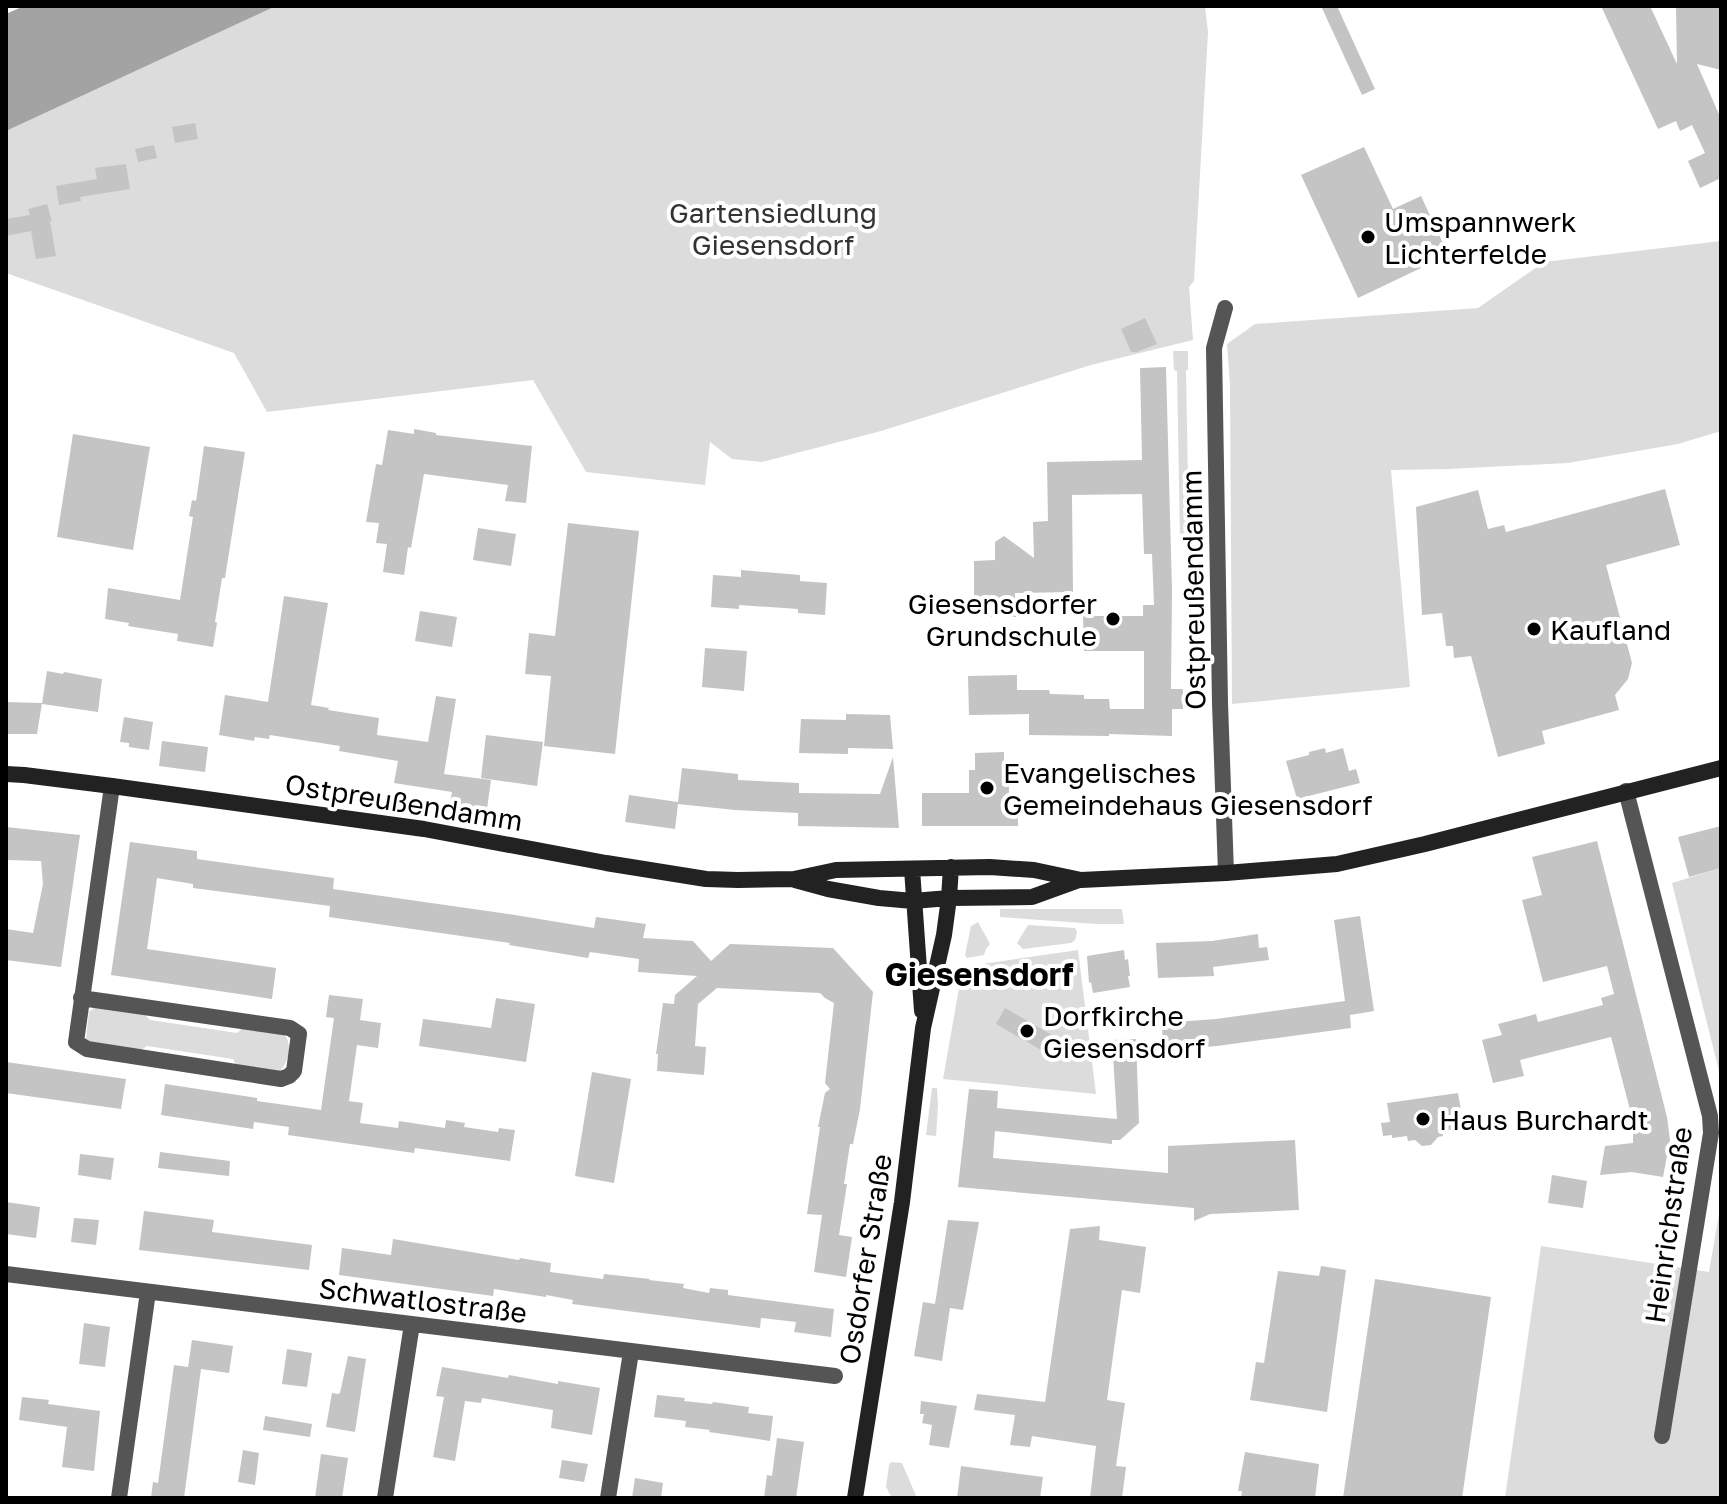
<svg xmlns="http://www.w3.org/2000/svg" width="1727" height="1504" viewBox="0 0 1727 1504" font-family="'Golos Text',sans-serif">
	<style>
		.green { fill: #dcdcdc }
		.water { fill: #a3a3a3 }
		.building { fill: #c4c4c4 }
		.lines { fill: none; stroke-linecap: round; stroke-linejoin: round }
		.street { stroke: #555; stroke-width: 16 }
		.secondary { stroke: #222; stroke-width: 16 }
		.poi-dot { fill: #000; stroke: #fff; stroke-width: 3 }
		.labels { text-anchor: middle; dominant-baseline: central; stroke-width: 8; stroke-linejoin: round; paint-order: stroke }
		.park-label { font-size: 28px; fill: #333; stroke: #fff }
		.poi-label { font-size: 28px; fill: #000; stroke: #fff; text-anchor: start }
		.street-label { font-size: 28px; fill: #000; stroke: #fff }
		.quarter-label { font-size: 32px; font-weight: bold; fill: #000; stroke: #fff }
	</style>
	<rect width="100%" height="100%" fill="#fff"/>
	<!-- green -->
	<path class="green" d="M276,6H1205L1208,32L1194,281L1189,287L1193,340L1091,365L881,431L762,462L732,459L710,442L705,485L586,472L533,380L267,412L234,353L6,273V131Z
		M1721,241V431L1678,444L1568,463L1448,469L1391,470L1410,687L1232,704L1230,385L1227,344L1255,324L1478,308L1544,262Z
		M1173,351H1188V370H1186L1189,538H1180L1177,371L1174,370Z
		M1721,868V1079L1672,883Z
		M1000,909H1122L1124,924H1097L1000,917Z
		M978,922L990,944L986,949L984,955L967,958L965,955L971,926Z
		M1028,925L1075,928L1077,932L1075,940L1071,943L1023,949L1017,943Z
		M1078,950L1096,1094L943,1079L961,977L970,969L982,964Z
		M96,1006L143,1013L150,1020L237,1033L245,1026L285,1035C293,1047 288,1063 278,1073L237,1067L233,1059L147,1046L138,1052L89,1042L86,1038L89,1012Z
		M932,1088H937L938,1105L936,1136L926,1135Z
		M1721,1202V1498H1505L1541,1246L1709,1272Z
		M891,1462L902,1463L917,1498H892L886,1487L889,1465Z"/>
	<!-- water -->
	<path class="water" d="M24,6H276L6,131V14Z"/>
	<!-- building -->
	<path class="building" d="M1321,6H1337L1375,89L1362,95Z
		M1601,6H1650L1677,64L1676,6H1721V70L1697,64L1721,119V178L1700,188L1688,161L1705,153L1692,125L1680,131L1676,121L1658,129Z
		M195,123L198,139L175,143L172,127Z
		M154,145L157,158L138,162L135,149Z
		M1364,147L1393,209L1421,196L1447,252L1419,265L1421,268L1358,298L1301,175Z
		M126,164L130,189L80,197L81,201L59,205L56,186L97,179L95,168Z
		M47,204L52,221H50L56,256L36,259L31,231L6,236V219L30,215L28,209Z
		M1145,318L1157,344L1137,352H1131L1121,329Z
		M1166,367L1172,590L1171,689H1183V709H1172V736L1109,734V736L1029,735V714L969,715L968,676L1017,675V690H1049L1050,694L1084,695V699H1109L1110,709H1144V651H1084L1083,616H1143V605H1154L1152,554H1144L1142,494L1072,495L1073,592L1015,593L1016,617H991V602H974V561L995,560V542L1004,536L1034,558L1033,522L1048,521L1047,462L1142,460L1140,368Z
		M414,429L436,433V435L532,446L526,503L505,501L508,485L424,474L411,548L408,547L404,575L383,572L387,544L376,543L379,523L366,522L376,464L382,465L388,430L414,434Z
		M73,434L150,447L133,550L57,537Z
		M204,446L245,452L225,578H222L215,622L217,623L213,647L177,641L178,634L128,626L129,623L105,619L108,588L180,600L193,517L189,516L192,500L196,501Z
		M1665,489L1680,545L1606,565L1632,663L1628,679L1615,695L1619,710L1542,731L1545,744L1498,757L1471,656L1454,658L1453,646H1446L1442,613L1422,615L1416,507L1478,490L1488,529L1504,525L1506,532Z
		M568,523L639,531L615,754L544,746L551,676L525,674L529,633L555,636Z
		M478,528L516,534L511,566L473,560Z
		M741,570L800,575V581L827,583L825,615L798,613V609L739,605V609L711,607L713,575L741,577Z
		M284,596L328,603L311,705L329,708L328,710L379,718L377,735L428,742L436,696L456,699L444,774L491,780L487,809L450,804L452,792L394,783L398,761L339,751L340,746L270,735L269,739L255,737L254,741L219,735L225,695L268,702Z
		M420,611L457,617L452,647L415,641Z
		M705,648L747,651L744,691L702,687Z
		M47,671L63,674L64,672L102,679L98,712L42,704Z
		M6,702L42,703L37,734H6Z
		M846,714L890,715L893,749L848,748V754L799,753L801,719L846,720Z
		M124,717L153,722L149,750L129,747V743L120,742Z
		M486,735L543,742L537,786L481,778Z
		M162,741L208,747L205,772L159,766Z
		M1325,748L1326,753L1343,748L1349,771L1356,769L1360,783L1297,799L1286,761L1309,755V752Z
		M1004,752V773H1009V793H1018V826H922V793H969V770H975V753Z
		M893,757L899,828L798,826V813L735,810L678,804L675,829L625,822L629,795L678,802L682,768L738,774V780L799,783V793L880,794Z
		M1721,826V868L1689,877L1678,837Z
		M6,827L80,835L61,967L6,960V929L33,933L43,884L41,861L6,860Z
		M1597,841L1667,1117L1670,1140L1663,1177L1632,1172L1600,1175L1605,1146L1633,1143V1121L1611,1037L1520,1060L1524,1076L1493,1083L1482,1040L1502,1035L1498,1024L1536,1014L1538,1022L1603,1005L1601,998L1614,994L1607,966L1543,982L1522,900L1542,895L1532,857Z
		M130,842L197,851V859L334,878L333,889L515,915L594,928L596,917L646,924L643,938L693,941L711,961L730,944L833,948L873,992L860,1109L853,1144H850L844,1184H847L839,1235L852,1237L846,1277L814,1272L822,1215L807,1214L820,1127H818L825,1093L830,1089L825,1083L834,1003L825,998L820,993L717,988L698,1004L695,1046L706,1047L704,1075L657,1071L658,1054H656L663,1003L674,1004L675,995L697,976L638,972L639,959L590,952L588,958L509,945L510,943L329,917L330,906L193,888V884L157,878L147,949L276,968L272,999L111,975Z
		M1360,916L1374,1011L1350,1015L1351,1028L1217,1046L1163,1050L1162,1023L1216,1019L1345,1001L1334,920Z
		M1258,934L1259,948L1267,947L1269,960L1213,967L1214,976L1158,978L1156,943L1212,941Z
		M1124,950L1125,960L1128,959L1130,976H1128L1130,987L1093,993L1091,982L1089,983L1087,956Z
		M329,995L363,999L360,1020L381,1023L378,1048L357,1045L349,1101L363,1103L360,1123L398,1128L399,1121L445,1128L446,1120L465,1123L464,1127L498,1132L499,1128L515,1130L510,1161L415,1148L414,1153L288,1135L289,1127L254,1122L253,1129L161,1115L165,1084L257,1098V1101L321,1110L334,1018L326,1017Z
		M496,998L535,1004L526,1062L419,1046L423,1019L491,1028Z
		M1005,1008L1052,1035L1043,1051L996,1024Z
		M1136,1039L1139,1123L1120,1140H1112V1144L995,1131L993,1158L1168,1173V1146L1295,1140L1299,1210L1210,1214L1194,1221V1208L958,1187L969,1089L998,1091L997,1108L1117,1119L1112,1040Z
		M6,1062L126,1079L121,1109L6,1093Z
		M592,1072L631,1079L614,1183L575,1176Z
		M1458,1093L1462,1116L1456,1117L1457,1129L1442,1131L1443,1136L1438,1137L1431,1145L1422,1146L1415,1140L1408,1141L1407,1136L1392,1138V1135L1383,1136L1381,1123L1390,1122L1387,1103Z
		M160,1152L230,1161L229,1176L158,1168Z
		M80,1154L114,1158L111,1180L78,1175Z
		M1552,1175L1587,1181L1583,1208L1548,1203Z
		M6,1202L40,1207L36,1238L6,1234Z
		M144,1211L214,1220L212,1232L312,1245L309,1270L139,1250Z
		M74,1218L99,1220L96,1245L71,1242Z
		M948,1220L979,1222L963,1310L950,1308L942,1361L914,1356L923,1302L935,1304Z
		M1100,1226L1099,1240L1146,1247L1140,1293L1122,1290L1107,1400L1125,1403L1116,1466L1126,1467L1122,1498H1090L1096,1446L1032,1436L1030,1447L1010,1445L1015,1415L974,1410L977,1394L1045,1402L1070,1229Z
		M393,1239L519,1260L520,1258L551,1263L550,1272L603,1279L604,1274L650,1279L649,1280L684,1284L683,1288L709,1293L710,1288L728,1290V1295L834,1309L831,1337L794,1332L796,1322L761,1318L760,1328L572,1304L573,1300L546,1295V1297L494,1289L493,1296L339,1275L342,1248L391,1255Z
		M1321,1266L1346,1270L1327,1412L1250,1400L1256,1362L1264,1363L1278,1271L1319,1276Z
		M1375,1279L1491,1297L1462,1498H1343Z
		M84,1323L110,1327L105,1367L79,1364Z
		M192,1340L233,1346L229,1373L201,1369L184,1498H151L153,1482L158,1483L174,1365L188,1367Z
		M287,1349L312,1353L307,1387L282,1384Z
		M348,1356L366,1359L355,1432L326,1427L332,1393L338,1394L340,1393Z
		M442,1367L508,1378L509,1375L558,1384V1381L600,1388L592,1435L551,1428L553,1410L482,1398L481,1403L465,1401L455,1461L433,1457L444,1397L436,1396Z
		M657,1395L685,1398L684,1401L712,1404L713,1402L749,1407L748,1413L773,1416L770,1441L709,1432L710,1430L685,1427L686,1421L654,1417Z
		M22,1397L49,1400L48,1404L100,1411L94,1471L62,1467L67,1427L19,1420Z
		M921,1401L957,1406L949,1448L929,1445L932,1425L922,1423L924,1414H920Z
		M265,1416L312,1424L310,1437L263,1430Z
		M777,1438L804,1442L796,1498H764L767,1475L772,1476Z
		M243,1450L259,1453L255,1485L238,1482Z
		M1245,1452L1319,1464L1315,1498H1241L1242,1491H1238Z
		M321,1454L348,1458L342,1498H315Z
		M562,1460L588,1464L584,1482L559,1478Z
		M961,1466L1043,1477L1040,1498H957Z
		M635,1478L663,1483L661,1498H632Z"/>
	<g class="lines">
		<!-- street -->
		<path class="street" d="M1225,308L1214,348L1220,703L1226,873
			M1626,791L1710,1116L1711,1133L1662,1436
			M81,998L290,1028L299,1034L294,1071L289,1076L281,1079L87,1049L76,1042L112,786
			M6,1274L835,1376
			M119,1498L148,1292
			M385,1498L412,1324
			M608,1498L631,1352"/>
		<!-- secondary -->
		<path class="secondary" d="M6,774L24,775L112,786L424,829L606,863L706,879L738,880L794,879L836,870L990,867L1034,870L1081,880L1226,873L1337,864L1425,844L1721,768
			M912,869L922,1011
			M795,880L828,889L879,898L913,901L949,898L1032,897L1079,880
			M855,1498L902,1202L923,1028L944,935L949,898L951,867"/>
	</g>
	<!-- markers -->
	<g class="poi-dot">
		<circle cx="1368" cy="237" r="8"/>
		<circle cx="1113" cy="619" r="8"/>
		<circle cx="1534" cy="629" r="8"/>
		<circle cx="987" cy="788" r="8"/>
		<circle cx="1027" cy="1031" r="8"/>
		<circle cx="1423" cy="1119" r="8"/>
	</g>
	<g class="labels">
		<!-- park labels -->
		<g class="park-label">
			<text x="773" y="212">Gartensiedlung<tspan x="773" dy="32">Giesensdorf</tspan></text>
		</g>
		<!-- poi labels -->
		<g class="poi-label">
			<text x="1384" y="221">Umspannwerk<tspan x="1384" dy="32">Lichterfelde</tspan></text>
			<text x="1097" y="603" text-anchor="end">Giesensdorfer<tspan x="1097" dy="32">Grundschule</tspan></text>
			<text x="1550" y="629">Kaufland</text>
			<text x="1003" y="772">Evangelisches<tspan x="1003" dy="32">Gemeindehaus Giesensdorf</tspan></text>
			<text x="1043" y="1015">Dorfkirche<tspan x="1043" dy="32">Giesensdorf</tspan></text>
			<text x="1439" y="1119">Haus Burchardt</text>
		</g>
		<!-- street labels -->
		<g class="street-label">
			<text transform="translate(1193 590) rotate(-91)">Ostpreußendamm</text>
			<text transform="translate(404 802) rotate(9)">Ostpreußendamm</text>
			<text transform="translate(1668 1225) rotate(-82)">Heinrichstraße</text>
			<text transform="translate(865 1259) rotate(-81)">Osdorfer Straße</text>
			<text transform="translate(423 1300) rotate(7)">Schwatlostraße</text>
		</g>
		<!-- quarter labels -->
		<g class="quarter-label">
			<text x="979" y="974">Giesensdorf</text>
		</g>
	</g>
	<!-- border -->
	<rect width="1727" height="1504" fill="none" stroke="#000000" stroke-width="16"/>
</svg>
